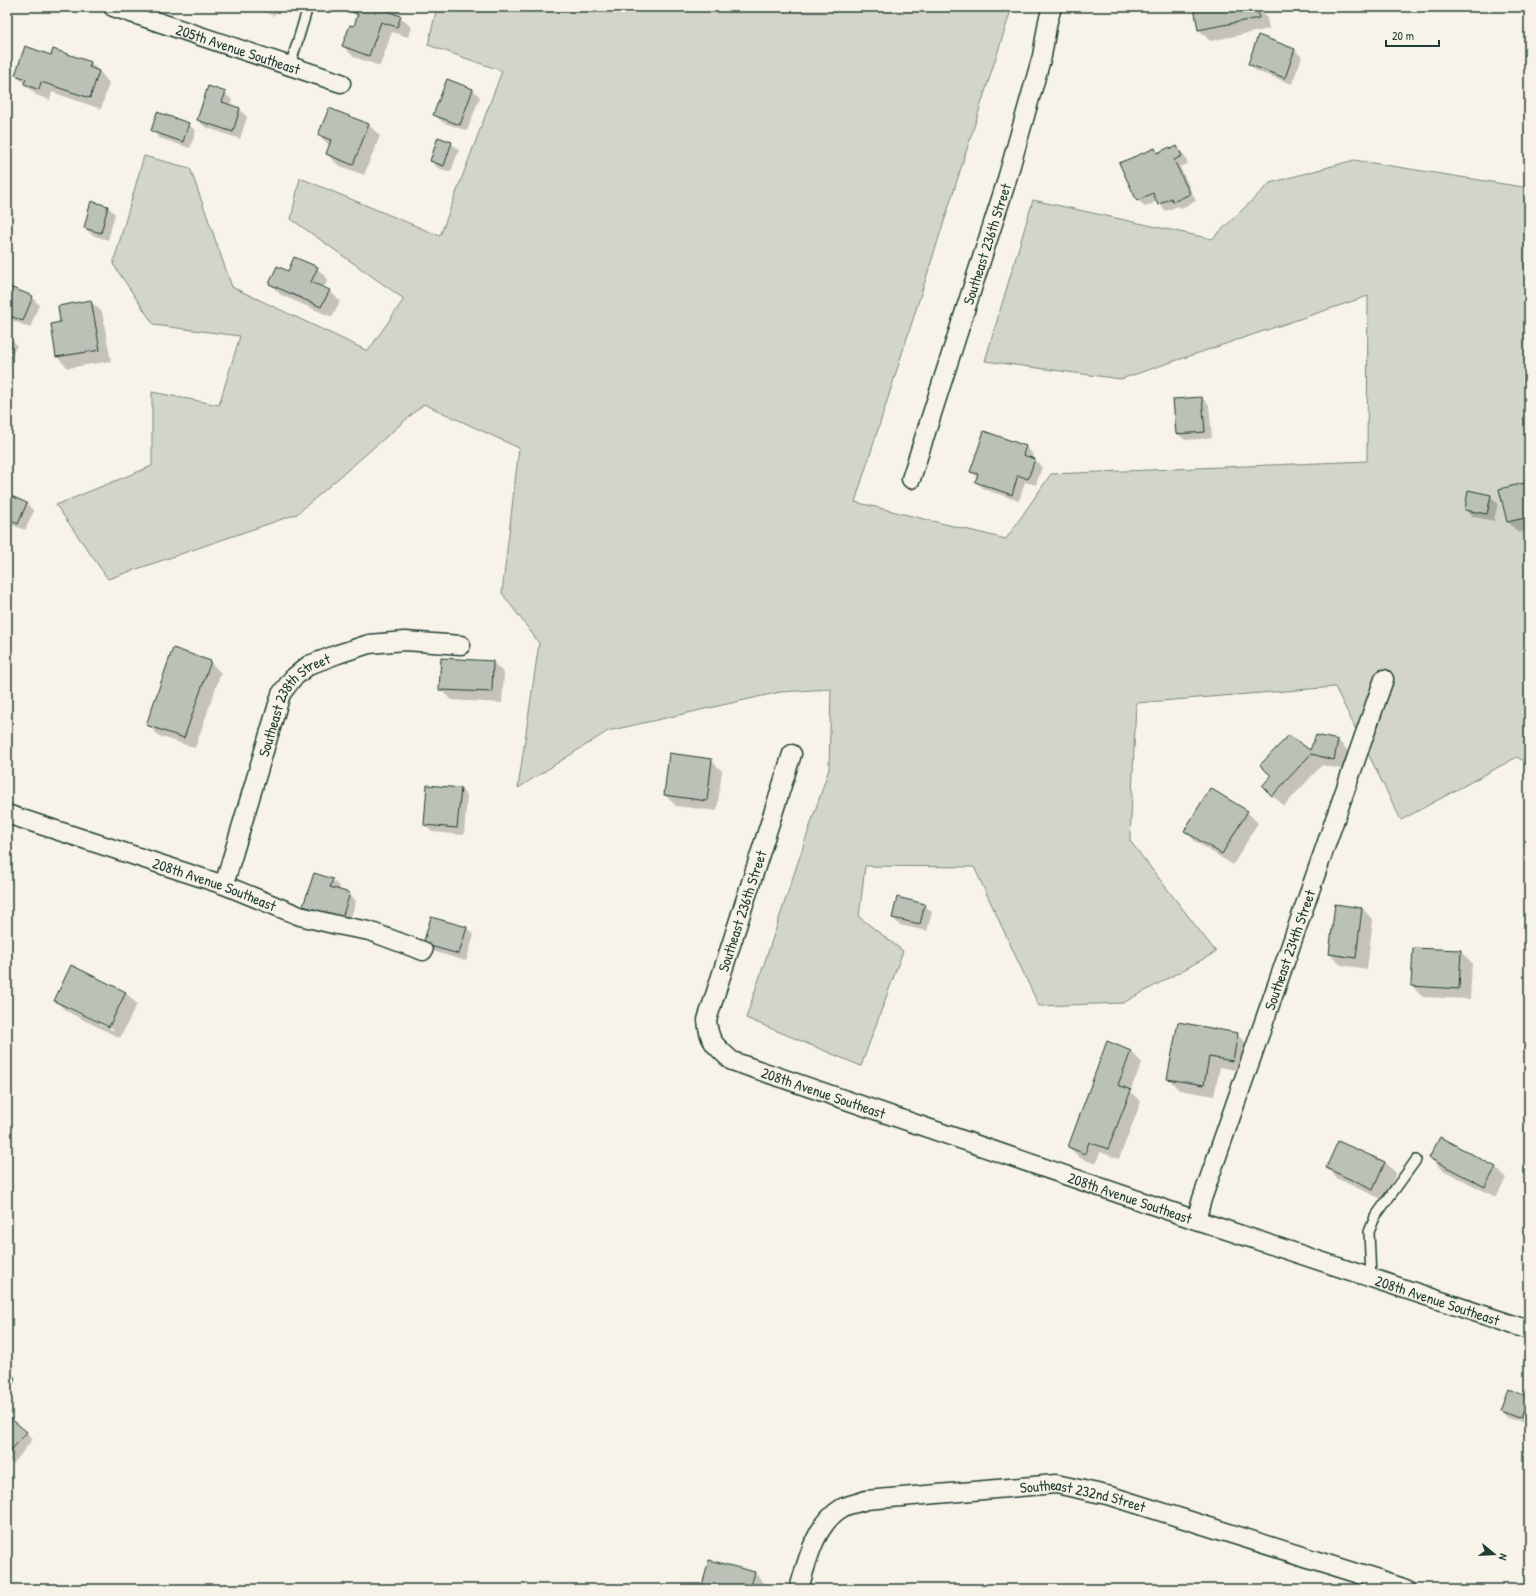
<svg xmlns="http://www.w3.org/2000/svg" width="1536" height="1596" viewBox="0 0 1536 1596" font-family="'Patrick Hand',sans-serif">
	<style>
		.green { fill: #d3d5ca; stroke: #79897f }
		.shadow { fill: #0003; fill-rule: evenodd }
		.building { fill: #bbc1b6; stroke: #1f3d34 }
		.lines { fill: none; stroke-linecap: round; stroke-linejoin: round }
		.service-casing { stroke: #1f3d34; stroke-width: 12 }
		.minor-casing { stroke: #1f3d34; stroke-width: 21 }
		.service { stroke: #f7f3e8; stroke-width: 9 }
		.minor { stroke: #f7f3e8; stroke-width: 18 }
		.labels { text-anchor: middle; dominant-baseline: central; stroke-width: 3; stroke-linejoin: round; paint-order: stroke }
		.street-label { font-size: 15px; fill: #1f3d34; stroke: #f7f3e8 }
	</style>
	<rect width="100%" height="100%" fill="#f7f3e8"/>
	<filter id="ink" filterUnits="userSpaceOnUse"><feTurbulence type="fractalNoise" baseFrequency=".025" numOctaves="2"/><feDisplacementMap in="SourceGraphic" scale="8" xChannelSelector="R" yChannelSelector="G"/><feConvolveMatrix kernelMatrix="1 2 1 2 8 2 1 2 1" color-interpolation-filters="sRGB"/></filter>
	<g filter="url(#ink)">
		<!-- green -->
		<path class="green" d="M437,7H1012L855,502L1006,539L1051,474L1367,461L1368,296L1121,379L985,361L1033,200L1212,239L1270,183L1354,160L1529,188V764L1517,757L1401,820L1335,687L1136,703L1130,841L1216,952L1123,1003L1039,1006L974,867L865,866L859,917L903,951L861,1066L746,1018L829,769L831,689L780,692L608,731L518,788L539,643L502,593L519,448L424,404L297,514L108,579L56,505L152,466V392L219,405L240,336L154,325L113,264L144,156L190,168L232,287L368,351L404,299L291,219L300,178L440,236L502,71L428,45Z"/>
		<!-- shadow -->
		<path class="shadow" d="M252,7H277L274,16Z
			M351,7H402L399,16L412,28L408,37L392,32L380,66L354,57L343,46L354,27L358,18L350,10Z
			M1195,7H1256L1267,18L1269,29L1210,41L1199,30Z
			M1295,50L1302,57L1292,84L1256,71L1249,64Z
			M52,56L90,62L101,73L109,83L101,109L52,92L50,100L36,95L16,75Z
			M472,89L480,97L467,131L442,122L435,115Z
			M225,93L232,100L230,106L240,109L247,117L240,139L205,127L198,120Z
			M188,124L196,131L190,148L159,138L152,130Z
			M369,125L380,136L364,175L338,165L327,154L330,146L319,135Z
			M451,143L459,150L451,172L438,168L431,161Z
			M1177,148L1184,155L1188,164L1180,167L1196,201L1181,208L1178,206L1166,211L1158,201L1145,207L1138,200L1154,149L1159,153Z
			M92,202L108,207L115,214L108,240L92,235L85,228Z
			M317,268L328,279L324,288L329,290L340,301L332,317L281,295L270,284L288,273Z
			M7,287L32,297L39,305L30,328L7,318Z
			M90,301L102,312L111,361L68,368L57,357L52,325L62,323Z
			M7,335L17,345L7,367Z
			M1202,398L1209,405L1212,438L1185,440L1177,433Z
			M1025,446L1033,454L1031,459L1035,460L1042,467L1036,485L1025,482L1019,501L984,489L976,482L978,478L971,471Z
			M1529,483V530L1519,533L1508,522L1500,490Z
			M7,495L27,504L34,511L25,530L12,525L7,519L8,510L7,509Z
			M1490,496L1498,503L1494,521L1473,517L1466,510Z
			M210,662L221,673L195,748L159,736L148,725Z
			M493,662L504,673L502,703L451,700L440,689Z
			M1317,736L1338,740L1349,752L1345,770L1322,765L1284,806L1263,786L1311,752Z
			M711,760L722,771L717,811L676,806L665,795Z
			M460,788L467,796L464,835L432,832L425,825Z
			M1247,812L1258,823L1233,865L1196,842L1185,831Z
			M332,880L340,887L339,890L349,894L356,901L349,924L312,912L304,905Z
			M924,905L932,912L927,931L900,925L893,918Z
			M1336,905L1362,908L1373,920L1367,969L1341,965L1330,954Z
			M467,928L474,935L466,961L432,951L424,943Z
			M1461,951L1472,963L1470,999L1423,997L1412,986Z
			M71,966L126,993L137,1004L120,1038L66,1011L55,1000ZM67,1006L114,1029L113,1030L67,1008Z
			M1237,1034L1248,1045L1244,1072L1220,1067L1214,1096L1179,1090L1168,1078Z
			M1131,1051L1142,1063L1130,1091L1141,1102L1119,1159L1100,1152L1096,1164L1080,1158L1069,1147Z
			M1430,1158L1495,1167L1506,1178L1496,1197L1441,1169Z
			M1385,1162L1396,1173L1384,1200L1338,1179L1327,1168Z
			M1509,1390L1529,1398V1425L1508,1417L1501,1410Z
			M7,1424L26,1432L33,1439L13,1464L7,1459Z
			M754,1572L765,1584L764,1589H702Z"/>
		<!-- building -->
		<path class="building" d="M350,7H387L386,11L401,16L397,27L381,22L369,56L342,46L350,25L354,26L358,14L349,11Z
			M1194,7H1244V8L1257,7L1259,18L1198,30Z
			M1258,35L1295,49L1285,78L1248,64Z
			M25,46L51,55L53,49L91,62L89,67L99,71L90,98L41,82L39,90L24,84L26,79L15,75Z
			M447,79L473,89L460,125L433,115Z
			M208,86L226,92L222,102L240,108L233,132L197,120Z
			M329,108L369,124L353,165L326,154L331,140L318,135Z
			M157,112L189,123L183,142L151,131Z
			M438,137L452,142L444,166L430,161Z
			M1177,146L1182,156L1174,160L1190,194L1173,202L1171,198L1158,205L1153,193L1137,201L1119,163L1155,148L1157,153L1170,147L1171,149Z
			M91,201L108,206L101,233L84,228Z
			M294,257L318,267L311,282L330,290L321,307L269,284L277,266L288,271Z
			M7,286L33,296L23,321L7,315Z
			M91,300L100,350L56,357L51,324L60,322L58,306Z
			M1202,397L1205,432L1176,434L1173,399Z
			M984,431L1026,446L1023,455L1035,459L1028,479L1018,475L1012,495L975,482L978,474L970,472Z
			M1529,482V517L1507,522L1499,489Z
			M1468,490L1491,495L1487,514L1465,510Z
			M7,494L27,503L18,524L7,519V511L9,507L7,506Z
			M173,648L211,661L184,738L146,725Z
			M441,658L493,661L492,692L439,690Z
			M1289,735L1310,750L1316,735L1338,740L1334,760L1311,754L1272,796L1262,786L1271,776L1260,765Z
			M669,753L712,759L707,801L664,795Z
			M427,785L461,788L457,828L424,825Z
			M1210,788L1248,811L1222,854L1184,831Z
			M314,873L333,879L330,887L350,893L342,918L303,906Z
			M897,897L925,904L920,924L892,918Z
			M1335,904L1362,908L1356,958L1329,954Z
			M431,917L467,927L459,954L423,944Z
			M1413,948L1461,950L1459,989L1411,986Z
			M71,965L126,992L109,1027L54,1001Z
			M1178,1022L1238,1033L1233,1061L1209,1057L1204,1085L1167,1079Z
			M1107,1041L1131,1051L1118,1085L1131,1090L1108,1149L1089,1142L1085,1154L1068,1147Z
			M1440,1137L1496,1167L1485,1187L1429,1158Z
			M1338,1141L1385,1162L1373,1190L1326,1168Z
			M1508,1389L1529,1397L1521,1418L1500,1410Z
			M10,1418L27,1432L7,1455V1422Z
			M709,1560L755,1572L750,1589H701Z"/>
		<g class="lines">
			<defs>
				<path id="service" d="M290,66L308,7
					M1371,1278L1369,1232L1375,1217L1416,1160
					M7,1378L9,1379"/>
				<g id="minor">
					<path id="s1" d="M113,7L341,83"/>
					<path id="s2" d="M911,479L1005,186L1042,56L1048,21L1052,7"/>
					<path id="s3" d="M792,754L707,1020C709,1043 716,1046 732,1061L1196,1220L1529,1330"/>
					<path id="s4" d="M7,814L224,885L300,916L337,925L369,931L423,951"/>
					<path id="s5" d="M224,885L281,694L293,678L309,665L338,654L369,644L405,641L461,645"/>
					<path id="s6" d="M1196,1220L1202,1199L1384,679"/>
					<path id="s7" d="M799,1589C807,1561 815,1524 842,1508C849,1504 859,1503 866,1500L1056,1484L1111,1496L1407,1589"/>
				</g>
			</defs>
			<!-- service casing -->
			<use href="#service" class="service-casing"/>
			<!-- minor casing -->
			<use href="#minor" class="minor-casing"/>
			<!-- service -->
			<use href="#service" class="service"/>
			<!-- minor -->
			<use href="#minor" class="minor"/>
		</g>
	</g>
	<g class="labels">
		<!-- street labels -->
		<g class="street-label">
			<text stroke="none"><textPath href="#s1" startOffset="132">205th Avenue Southeast</textPath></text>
			<text stroke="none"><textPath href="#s2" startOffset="247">Southeast 236th Street</textPath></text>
			<text stroke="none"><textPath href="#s5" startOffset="198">Southeast 238th Street</textPath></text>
			<text stroke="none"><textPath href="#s4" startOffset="219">208th Avenue Southeast</textPath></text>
			<text transform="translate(742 911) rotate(-72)">Southeast 236th Street</text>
			<text stroke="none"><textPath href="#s6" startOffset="286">Southeast 234th Street</textPath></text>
			<text stroke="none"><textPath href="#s3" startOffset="426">208th Avenue Southeast</textPath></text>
			<text stroke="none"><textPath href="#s3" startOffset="750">208th Avenue Southeast</textPath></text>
			<text stroke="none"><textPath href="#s3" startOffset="1074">208th Avenue Southeast</textPath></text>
			<text stroke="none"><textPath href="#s7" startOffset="338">Southeast 232nd Street</textPath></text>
		</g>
	</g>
	<!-- margin -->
	<rect width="1536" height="1596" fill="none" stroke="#f7f3e8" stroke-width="24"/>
	<rect x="12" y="12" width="1512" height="1572" fill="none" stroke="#1f3d34" stroke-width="1.5" filter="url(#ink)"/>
	<!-- north arrow -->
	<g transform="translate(1494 1554) rotate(108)" stroke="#f7f3e8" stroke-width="3" paint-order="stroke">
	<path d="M0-3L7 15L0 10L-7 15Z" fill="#1f3d34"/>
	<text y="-6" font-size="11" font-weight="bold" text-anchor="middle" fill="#1f3d34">N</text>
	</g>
	<!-- scale -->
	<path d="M1386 40v6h53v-6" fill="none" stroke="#1f3d34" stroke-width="2"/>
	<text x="1392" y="40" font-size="12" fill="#1f3d34" stroke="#f7f3e8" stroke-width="3" paint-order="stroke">20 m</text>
</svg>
